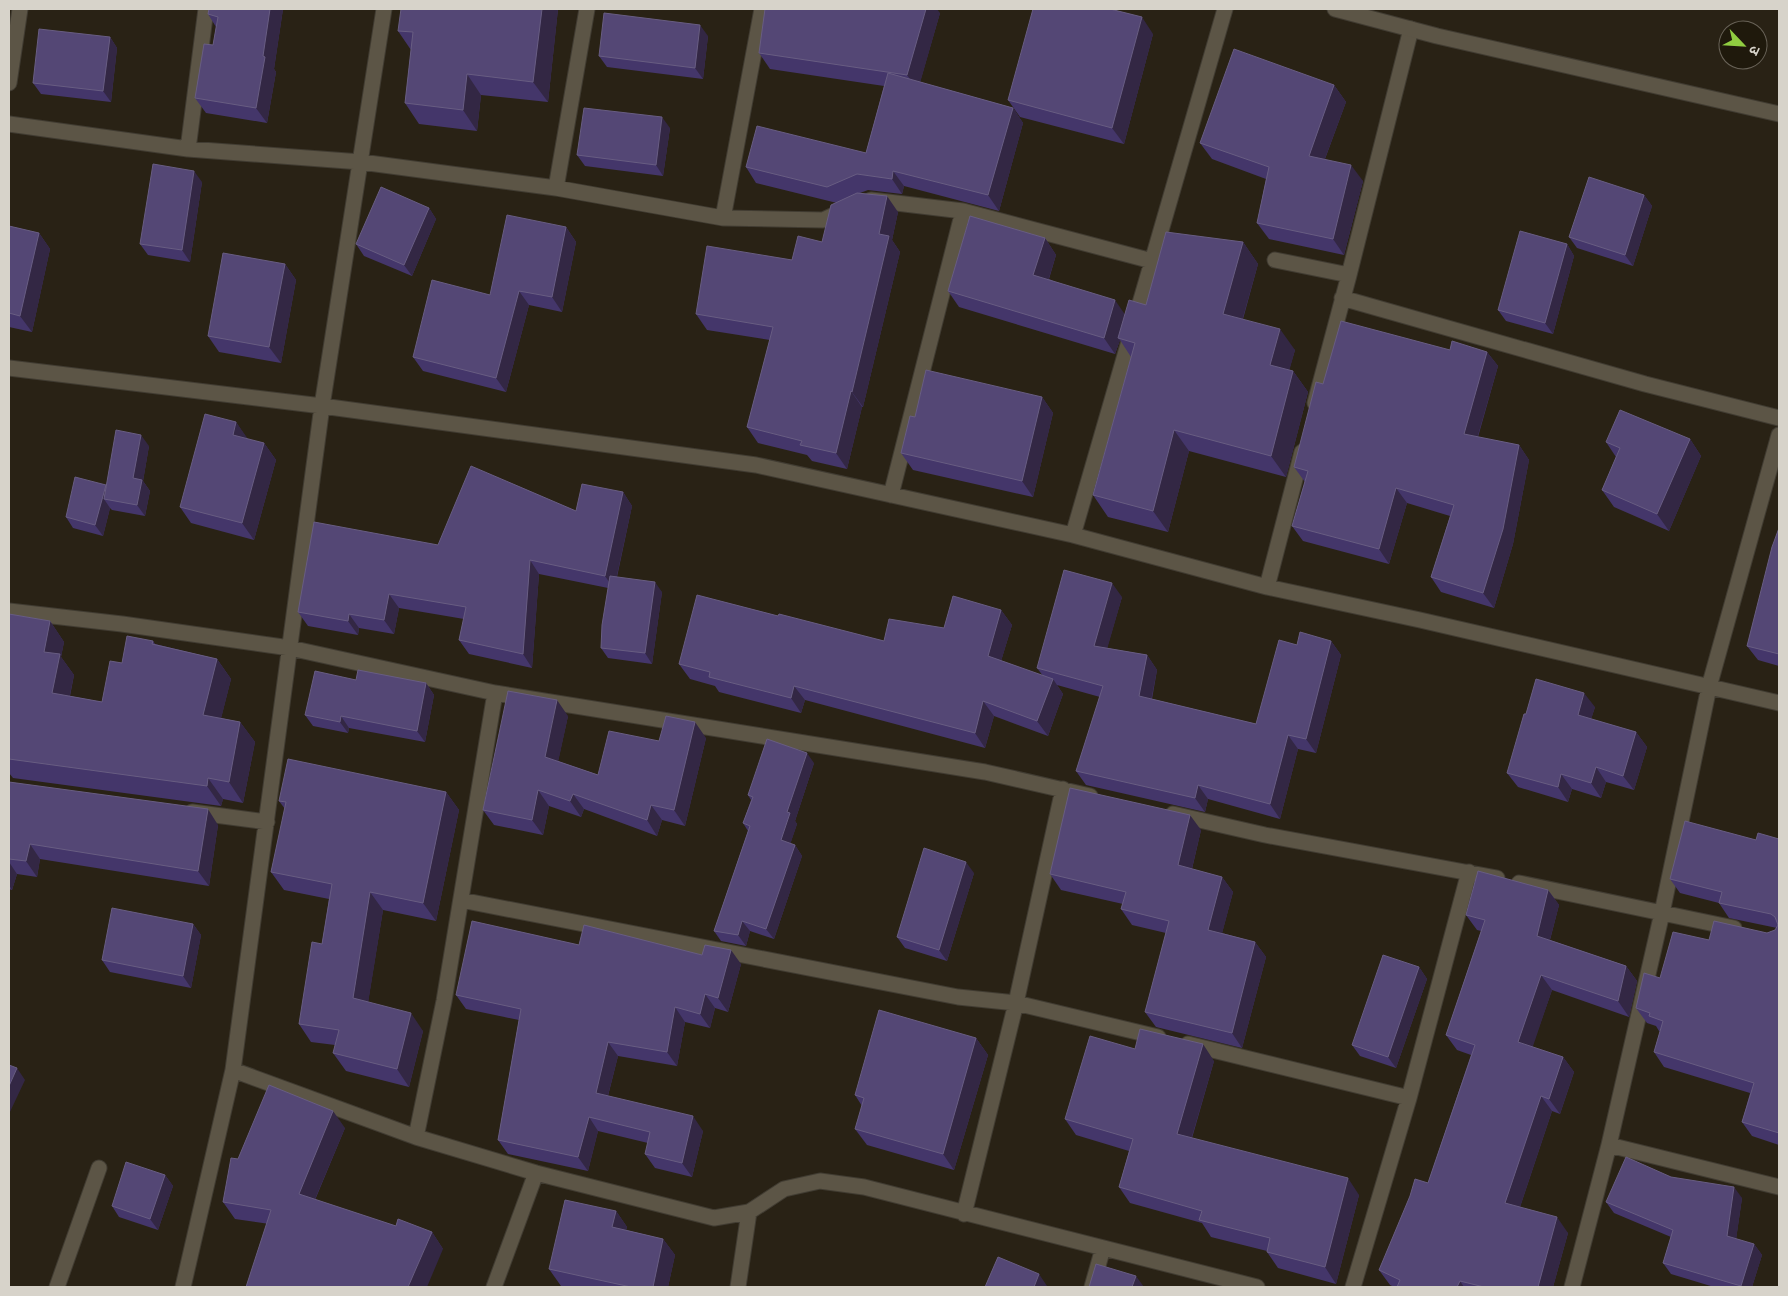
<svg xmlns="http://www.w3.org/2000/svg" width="1788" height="1296" viewBox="0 0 1788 1296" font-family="'Asap Condensed','Noto Sans Devanagari',sans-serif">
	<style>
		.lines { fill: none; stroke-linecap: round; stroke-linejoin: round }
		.street-casing { stroke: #413c32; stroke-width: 17 }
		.secondary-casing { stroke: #413c32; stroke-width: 17 }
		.street { stroke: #5c5546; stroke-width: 15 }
		.secondary { stroke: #5c5546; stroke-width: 15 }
		.wall { fill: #44366a }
		.shaded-wall { fill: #332744 }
		.building { fill: #544775; stroke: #685d82 }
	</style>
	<rect width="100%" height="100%" fill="#292215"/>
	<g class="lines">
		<defs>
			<path id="street" d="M9,83L20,9
				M9,124L188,149L361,162L556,188L723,218L823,220L845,210
				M188,149L206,9
				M556,188L587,9
				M871,200L963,211L1152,261
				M723,218L762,9
				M1275,260L1349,275
				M1342,298L1645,384L1779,418
				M9,368L322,406L756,465L1073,535L1267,587L1420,620L1779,703
				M1315,403L1349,275L1411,29
				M891,495L963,211
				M1073,535L1225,9
				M1267,587L1302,452
				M9,611L122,624L290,648L495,693L985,772L1090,796
				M192,812L267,822
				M1173,814L1265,835L1497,878
				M1519,883L1734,928
				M461,900L958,997L1016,1003L1158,1037
				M1188,1044L1409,1098
				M233,1070L416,1137L536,1173L714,1218L749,1212L784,1189L820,1181L864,1187L1257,1287
				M416,1137L444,1001L495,693
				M1609,1145L1779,1187
				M964,1214L1016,1003L1063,789
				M57,1287L99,1168
				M183,1287L233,1070L322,406L384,9
				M494,1287L536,1173
				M738,1287L749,1212
				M1092,1287L1103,1248
				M1353,1287L1409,1098L1469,872
				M1572,1287L1609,1145L1662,913L1709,687L1779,435"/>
			<path id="secondary" d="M1335,9L1437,36L1779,114"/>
		</defs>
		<!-- street casing -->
		<use href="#street" class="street-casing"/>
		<!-- secondary casing -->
		<use href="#secondary" class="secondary-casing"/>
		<!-- street -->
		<use href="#street" class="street"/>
		<!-- secondary -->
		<use href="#secondary" class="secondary"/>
	</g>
	<!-- wall -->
	<path class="wall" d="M209,9H283L274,69L276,72L267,123L206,113L195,98L213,45L216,27L208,14Z
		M558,9L548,102L481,95L477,131L419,124L405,103L411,50L398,31Z
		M940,13L920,82L1013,108L1023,123L999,211L904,186L902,194L868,190L860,193L898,212L892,240L900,252L863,407H862L847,469L812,461L807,455L758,443L747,427L770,340L707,330L696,314L792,260L822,242L837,203L756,183L746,167L866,153L884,86L770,69L759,53Z
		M1153,34L1124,144L1020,117L1008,100Z
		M708,36L703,79L607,67L599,56Z
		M110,37L117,48L111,102L41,94L33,83Z
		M1334,85L1346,102L1325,159L1363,181L1344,255L1269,239L1257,223L1266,179L1212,159L1200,143Z
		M670,128L663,176L585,166L577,155Z
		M202,182L190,262L148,255L140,244Z
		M1644,195L1652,206L1633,266L1577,248L1569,237Z
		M429,208L436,219L412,276L364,256L356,244Z
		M9,226L39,233L50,249L32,332L9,327Z
		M566,227L576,242L562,312L529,305L506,392L423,371L413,357L490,295Z
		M1045,238L1056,255L1049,279L1125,315L1146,305L1243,242L1258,264L1243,319L1295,350L1289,370L1293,371L1308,392L1286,477L1189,451L1168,532L1108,517L1093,495L1131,357L1120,340L1115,354L959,307L948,291Z
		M1567,244L1574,256L1553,334L1506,321L1498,310Z
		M285,264L296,280L281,363L219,352L208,336Z
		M1450,350L1487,352L1498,366L1478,437L1519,445L1529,460L1513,544L1494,608L1441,592L1431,577L1450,516L1407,503L1389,564L1303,541L1292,526L1305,482L1294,467L1323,384Z
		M1042,397L1053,413L1033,497L913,470L901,453L915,417Z
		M236,422L247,439L264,443L276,460L254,540L191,523L180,507Z
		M1690,439L1701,456L1669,531L1614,507L1602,490L1616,457L1606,442Z
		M149,446L143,481L150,491L145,516L112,510L110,508L103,536L73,528L66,517L106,486Z
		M623,492L632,506L617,577L662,592L652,664L608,658L601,648L608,588L539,574L532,668L469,654L459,640L464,619L399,608L394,634L359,628L358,635L308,626L298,612L438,545L576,511Z
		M1779,528V666L1758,660L1747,646Z
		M1122,597L1107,648L1147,655L1157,670L1152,699L1256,724L1297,645L1331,641L1341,655L1316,753L1298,749L1280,819L1208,799L1205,812L1086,785L1076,771L1100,697L1057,685L1063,694L1048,736L994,716L985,748L805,700L801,713L719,692L715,686L690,679L679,664L778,616L884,641L944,628L1001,610L1012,625L1001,661L1043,676L1037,668Z
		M9,614L50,621L64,642L61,657L74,675L70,696L102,702L122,663L153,641L155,644L217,659L231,679L221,718L240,722L255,742L243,803L223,799L221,806L13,778L9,773Z
		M356,680L426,683L434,695L425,742L349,728L348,733L313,726L305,715Z
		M1595,707L1591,719L1636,732L1647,747L1634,790L1606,782L1601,798L1572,789L1568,802L1518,787L1507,773L1526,714Z
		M568,716L558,761L598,775L659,741L706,738L685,826L662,820L657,836L584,809L581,817L549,806L543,835L494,825L483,810Z
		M814,763L795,821L797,824L790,844L795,845L802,856L774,939L750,931L746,946L721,941L714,931L748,831L743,823L751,800L748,795Z
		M9,782L218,825L209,886L40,859L37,877L17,874L12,890L9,889Z
		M446,792L459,810L436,921L383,910L368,1002L423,1031L409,1087L346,1071L333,1053L335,1045L311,1042L299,1024L322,944L329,899L284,890L271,872L285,809L279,801Z
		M1201,830L1192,869L1222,877L1233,892L1222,933L1255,942L1266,957L1242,1048L1156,1027L1145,1012L1166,933L1132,925L1121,909L1123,904L1061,890L1050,874Z
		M1779,839V1145L1752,1136L1742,1122L1750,1093L1664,1067L1654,1052L1660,1031H1659L1656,1026L1647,1023L1636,1008L1660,978L1709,940L1767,933L1775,930L1777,928L1729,918L1719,903L1680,893L1670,879L1756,840Z
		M974,873L947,961L905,948L897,937Z
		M1548,890L1559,905L1550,940L1626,966L1637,981L1629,1017L1552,990L1532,1047L1563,1057L1574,1072L1560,1114L1552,1111L1520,1207L1568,1233L1553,1287H1394L1390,1285L1379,1270L1428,1183L1471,1055L1457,1050L1446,1035L1481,931L1477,930L1466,915Z
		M193,924L201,935L191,988L110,972L102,960Z
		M579,945L741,964L728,1012L715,1008L710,1028L685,1022L677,1066L618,1056L608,1096L703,1131L692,1177L655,1168L645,1154L648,1143L598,1131L588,1171L508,1154L498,1140L519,1020L466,1009L456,995Z
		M1419,967L1427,979L1396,1068L1360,1056L1352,1045Z
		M976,1038L988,1055L954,1170L867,1145L855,1129L862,1106L855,1095Z
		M1135,1049L1214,1061L1192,1138L1359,1195L1336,1284L1278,1268L1267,1252V1251L1211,1237L1202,1223L1130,1203L1119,1187L1129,1151L1076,1135L1065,1119Z
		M345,1128L315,1200L396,1226L432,1232L443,1249L235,1219L223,1202L238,1159Z
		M165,1175L173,1186L158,1230L119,1217L112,1206Z
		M1671,1177L1742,1198L1736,1239L1754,1244L1762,1255L1752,1287H1714L1671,1274L1663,1263L1671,1237L1614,1213L1606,1202Z
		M616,1211L627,1227L626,1230L663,1239L675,1255L668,1287H567L561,1286L549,1269Z"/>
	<!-- shaded-wall -->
	<path class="shaded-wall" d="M270,9H283L274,69L276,72L267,123L256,108L263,56Z
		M542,9H558L548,102L533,82Z
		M926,9H937L940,13L918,90L907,75Z
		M1142,17L1153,34L1124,144L1112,128Z
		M700,25L708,36L703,79L695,68Z
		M110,37L117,48L111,102L103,91Z
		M467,74L481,95L477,131L463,110Z
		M1334,85L1346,102L1320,172L1309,156Z
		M1013,108L1023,123L999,211L988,195Z
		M662,117L670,128L663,176L656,165Z
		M1351,165L1363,181L1344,255L1333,239Z
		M194,171L202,182L190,262L182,250Z
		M893,171L904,186L902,194L892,179Z
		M1644,195L1652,206L1633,266L1625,255Z
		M887,196L898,212L892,240L900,252L863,407L852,392L879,234Z
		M429,208L436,219L412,276L404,265Z
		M566,227L576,242L562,312L552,297Z
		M39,233L50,249L32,332L20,316Z
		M1045,238L1056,255L1045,291L1033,275Z
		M1243,242L1258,264L1238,335L1223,314Z
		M1567,244L1574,256L1553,334L1545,323Z
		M285,264L296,280L281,363L269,347Z
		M519,291L529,305L506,392L496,378Z
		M1115,300L1126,316L1118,338L1120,340L1115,354L1104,338Z
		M1280,329L1295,350L1285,386L1270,365Z
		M1487,352L1498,366L1474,449L1464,434Z
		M1293,371L1308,392L1286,477L1271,456Z
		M851,391L862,407L847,469L836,453Z
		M1042,397L1053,413L1033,497L1022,481Z
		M236,422L248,439L244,452L233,435Z
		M1174,430L1189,451L1168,532L1153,511Z
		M141,435L149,446L143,481L150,491L145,516L137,505L133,478Z
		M1690,439L1701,456L1669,531L1657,514Z
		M264,443L276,460L254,540L242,523Z
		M1519,445L1529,460L1513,544L1494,608L1483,593Z
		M106,485L113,497L104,499L110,508L103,536L95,525Z
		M1396,488L1407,503L1389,564L1379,549Z
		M623,492L632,506L614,589L605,576Z
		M530,560L539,574L532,668L523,654Z
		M655,582L662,592L652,664L645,653Z
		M1112,583L1122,597L1104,660L1094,646Z
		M389,594L399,608L394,634L384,620Z
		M1001,610L1012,625L998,671L988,656Z
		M349,614L359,628L358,635L348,621Z
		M50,621L64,642L61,657L74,675L66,713L52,693L44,652Z
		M1331,641L1341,655L1316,753L1306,739Z
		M1147,655L1157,670L1149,711L1139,696Z
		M217,659L231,679L217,735L203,715Z
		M1053,679L1063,694L1048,736L1037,721Z
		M426,683L434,695L425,742L417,731Z
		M794,686L805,700L801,713L791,698Z
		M1584,693L1595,707L1588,729L1578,715Z
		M557,700L568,716L556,772L545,757Z
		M983,701L994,716L985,748L975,733Z
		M341,716L349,728L348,733L340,722Z
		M240,722L255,742L243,803L229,782Z
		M695,722L706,738L685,826L674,810Z
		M1636,732L1647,747L1634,790L1623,776Z
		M1288,735L1298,749L1280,819L1270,804Z
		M807,753L814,763L795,821L797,824L788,851L781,840L787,812Z
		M1596,767L1606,782L1601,798L1591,783Z
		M1561,774L1572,789L1568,802L1558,787Z
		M208,778L223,799L221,806L207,786Z
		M1198,785L1208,799L1205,812L1195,798Z
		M538,790L549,806L543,835L532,820Z
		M446,792L459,810L436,921L423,903Z
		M573,794L584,809L581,817L570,801Z
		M651,805L662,820L657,836L647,820Z
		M208,809L218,825L209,886L198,871Z
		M1190,815L1201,830L1189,881L1178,865Z
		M30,844L40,859L37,877L26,861Z
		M795,845L802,856L774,939L766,929Z
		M9,862L17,874L12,890L9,885Z
		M966,862L974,873L947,961L939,950Z
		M1222,877L1233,892L1219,945L1208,930Z
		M1548,890L1559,905L1547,951L1537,936Z
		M370,892L383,910L366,1016L353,998Z
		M742,921L750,931L746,946L738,935Z
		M193,924L201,935L191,988L183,976Z
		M1255,942L1266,957L1242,1048L1232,1033Z
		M731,950L741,964L728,1012L718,998Z
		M1626,966L1637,981L1629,1017L1618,1001Z
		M1419,967L1427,979L1396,1068L1388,1057Z
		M1541,975L1552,990L1529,1058L1518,1042Z
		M705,994L715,1008L710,1028L700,1014Z
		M675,1007L685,1022L677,1066L667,1052Z
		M411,1013L423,1031L409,1087L397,1069Z
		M976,1038L988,1055L954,1170L943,1154Z
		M608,1042L618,1056L605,1107L596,1093Z
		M1203,1044L1214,1061L1188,1150L1177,1134Z
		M1563,1057L1574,1072L1560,1114L1549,1099Z
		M17,1068L25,1080L9,1114V1086Z
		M1541,1096L1552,1111L1516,1219L1505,1203Z
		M333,1111L345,1128L310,1211L299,1194Z
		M693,1116L703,1131L692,1177L682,1163Z
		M589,1117L598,1131L588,1171L578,1157Z
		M165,1175L173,1186L158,1230L150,1219Z
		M1348,1178L1359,1195L1336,1284L1325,1267Z
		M1734,1187L1742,1198L1735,1247L1727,1236Z
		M616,1211L627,1227L623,1244L612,1227Z
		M1557,1217L1568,1233L1553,1287H1538Z
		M432,1232L443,1249L427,1287H408Z
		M663,1239L675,1255L668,1287H653Z
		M1754,1244L1762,1255L1752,1287H1742L1741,1286Z
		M1039,1274L1047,1286V1287H1034Z
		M1136,1276L1144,1287H1132Z
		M1460,1281L1464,1287H1457Z"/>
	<!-- building -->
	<path class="building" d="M209,9H270L263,56L265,57L256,108L195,98L204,44L213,45L218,17L208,14Z
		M401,9H542L533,82L467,74L463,110L405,103L413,32L398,31Z
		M765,9H926L907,75L759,53Z
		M1033,9H1110L1142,17L1112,128L1008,100Z
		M604,13L700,25L695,68L599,56Z
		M39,29L110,37L103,91L33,83Z
		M1234,49L1334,85L1309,156L1351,165L1333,239L1257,223L1269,167L1200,143Z
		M888,73L1013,108L988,195L893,171L892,179L857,174L827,187L746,167L757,126L866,153Z
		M584,108L662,117L656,165L577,155Z
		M153,164L194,171L182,250L140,244Z
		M1589,177L1644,195L1625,255L1569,237Z
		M381,187L429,208L404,265L356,244Z
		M857,193L887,196L879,234L889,236L852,392L851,391L836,453L800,445L802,441L747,427L773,327L696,314L707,246L792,260L798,236L822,242L831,205Z
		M507,215L566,227L552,297L519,291L496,378L413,357L432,280L490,295Z
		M970,216L1045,238L1033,275L1115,300L1104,338L948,291Z
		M9,226L39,233L20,316L9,313Z
		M1520,231L1567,244L1545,323L1498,310Z
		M1166,232L1243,242L1223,314L1280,329L1270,365L1293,371L1271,456L1174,430L1153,511L1093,495L1135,343L1118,338L1129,300L1146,305Z
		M223,253L285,264L269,347L208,336Z
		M1341,321L1450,350L1452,341L1487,352L1464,434L1519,445L1503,529L1483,593L1431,577L1454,505L1396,488L1379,549L1292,526L1308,471L1294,467L1316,382L1323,384Z
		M926,370L1042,397L1022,481L901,453L910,416L915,417Z
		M1620,410L1690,439L1657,514L1602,490L1620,448L1606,442Z
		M205,414L236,422L233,435L264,443L242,523L180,507Z
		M116,430L141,435L133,478L142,480L137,505L104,499Z
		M471,466L576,511L582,484L623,492L605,576L530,560L523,654L459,640L466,607L389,594L384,620L349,614L348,621L298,612L314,522L438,545Z
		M75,477L106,485L95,525L66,517Z
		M1779,528V654L1747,646L1772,547Z
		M1064,570L1112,583L1094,646L1147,655L1139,696L1256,724L1279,640L1297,645L1300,632L1331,641L1306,739L1288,735L1270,804L1198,785L1195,798L1076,771L1103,686L1037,668Z
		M610,576L655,582L645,653L601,648L602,625Z
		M697,595L778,616L779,614L884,641L889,619L944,628L953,596L1001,610L988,656L1053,679L1037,721L983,701L975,733L794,686L791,698L709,677L710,672L679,664Z
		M9,614L50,621L44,652L60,654L52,693L102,702L110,661L122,663L127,636L153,641L152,644L217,659L203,715L240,722L229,782L208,778L207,786L9,759Z
		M358,670L426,683L417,731L341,716L340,722L305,715L315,671L356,680Z
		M1536,679L1584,693L1578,715L1636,732L1623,776L1596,767L1591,783L1561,774L1558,787L1507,773L1524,714H1526Z
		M508,691L557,700L545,757L598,775L609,731L659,741L666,716L695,722L674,810L651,805L647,820L573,794L570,801L538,790L532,820L483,810Z
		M767,739L807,753L787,812L790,813L781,840L795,845L766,929L742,921L738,935L714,931L750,826L743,823L753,797L748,795Z
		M288,759L446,792L423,903L370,892L353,998L411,1013L397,1069L333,1053L339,1030L299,1024L312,942L322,944L332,884L271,872L286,802L279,801Z
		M9,782L208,809L198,871L30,844L26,861L9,859Z
		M1070,788L1190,815L1178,865L1222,877L1208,930L1255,942L1232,1033L1145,1012L1169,921L1121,909L1126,892L1050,874Z
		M1685,821L1756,840L1758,833L1779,839V1133L1742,1122L1754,1083L1654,1052L1663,1021L1649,1016L1650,1013L1636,1008L1644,973L1660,978L1673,932L1709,940L1714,921L1767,933L1775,930L1778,925L1775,917L1771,914L1719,903L1722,892L1670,879Z
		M924,848L966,862L939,950L897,937Z
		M1478,871L1548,890L1537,936L1626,966L1618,1001L1541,975L1518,1042L1563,1057L1549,1099L1541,1096L1505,1203L1557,1217L1538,1287H1484L1460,1281L1457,1287H1397L1400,1280L1379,1270L1410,1196L1415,1179L1428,1183L1475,1045L1446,1035L1485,920L1466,915Z
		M112,908L193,924L183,976L102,960Z
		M472,921L579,945L584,925L702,955L705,945L731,950L718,998L705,994L700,1014L675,1007L667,1052L608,1042L596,1093L693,1116L682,1163L645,1154L650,1132L589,1117L578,1157L498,1140L521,1009L456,995Z
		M1383,955L1419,967L1388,1057L1352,1045Z
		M879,1010L976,1038L943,1154L855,1129L864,1098L855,1095Z
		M1140,1029L1203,1044L1177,1134L1348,1178L1325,1267L1267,1252L1270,1238L1199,1220L1202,1211L1119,1187L1133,1139L1065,1119L1090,1036L1135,1049Z
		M9,1065L17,1068L9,1086Z
		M269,1085L333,1111L299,1194L396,1226L398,1219L432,1232L408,1287H246L271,1210L223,1202L231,1158L238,1159Z
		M1626,1157L1671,1177L1734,1187L1727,1236L1754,1244L1741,1286L1663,1263L1673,1230L1606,1202Z
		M126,1162L165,1175L150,1219L112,1206Z
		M565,1200L616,1211L612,1227L663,1239L653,1287H631L549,1269Z
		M998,1257L1039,1274L1034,1287H985Z
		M1096,1264L1136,1276L1132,1287H1089Z"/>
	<!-- border -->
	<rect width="1788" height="1296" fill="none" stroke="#d7d3ca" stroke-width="20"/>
	<!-- north arrow -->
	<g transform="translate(1743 45) rotate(115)"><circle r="24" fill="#1f190c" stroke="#696358"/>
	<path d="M0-4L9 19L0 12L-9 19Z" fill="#90cd41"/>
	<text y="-8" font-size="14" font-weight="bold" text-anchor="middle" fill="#d7d3ca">उ</text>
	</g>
</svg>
